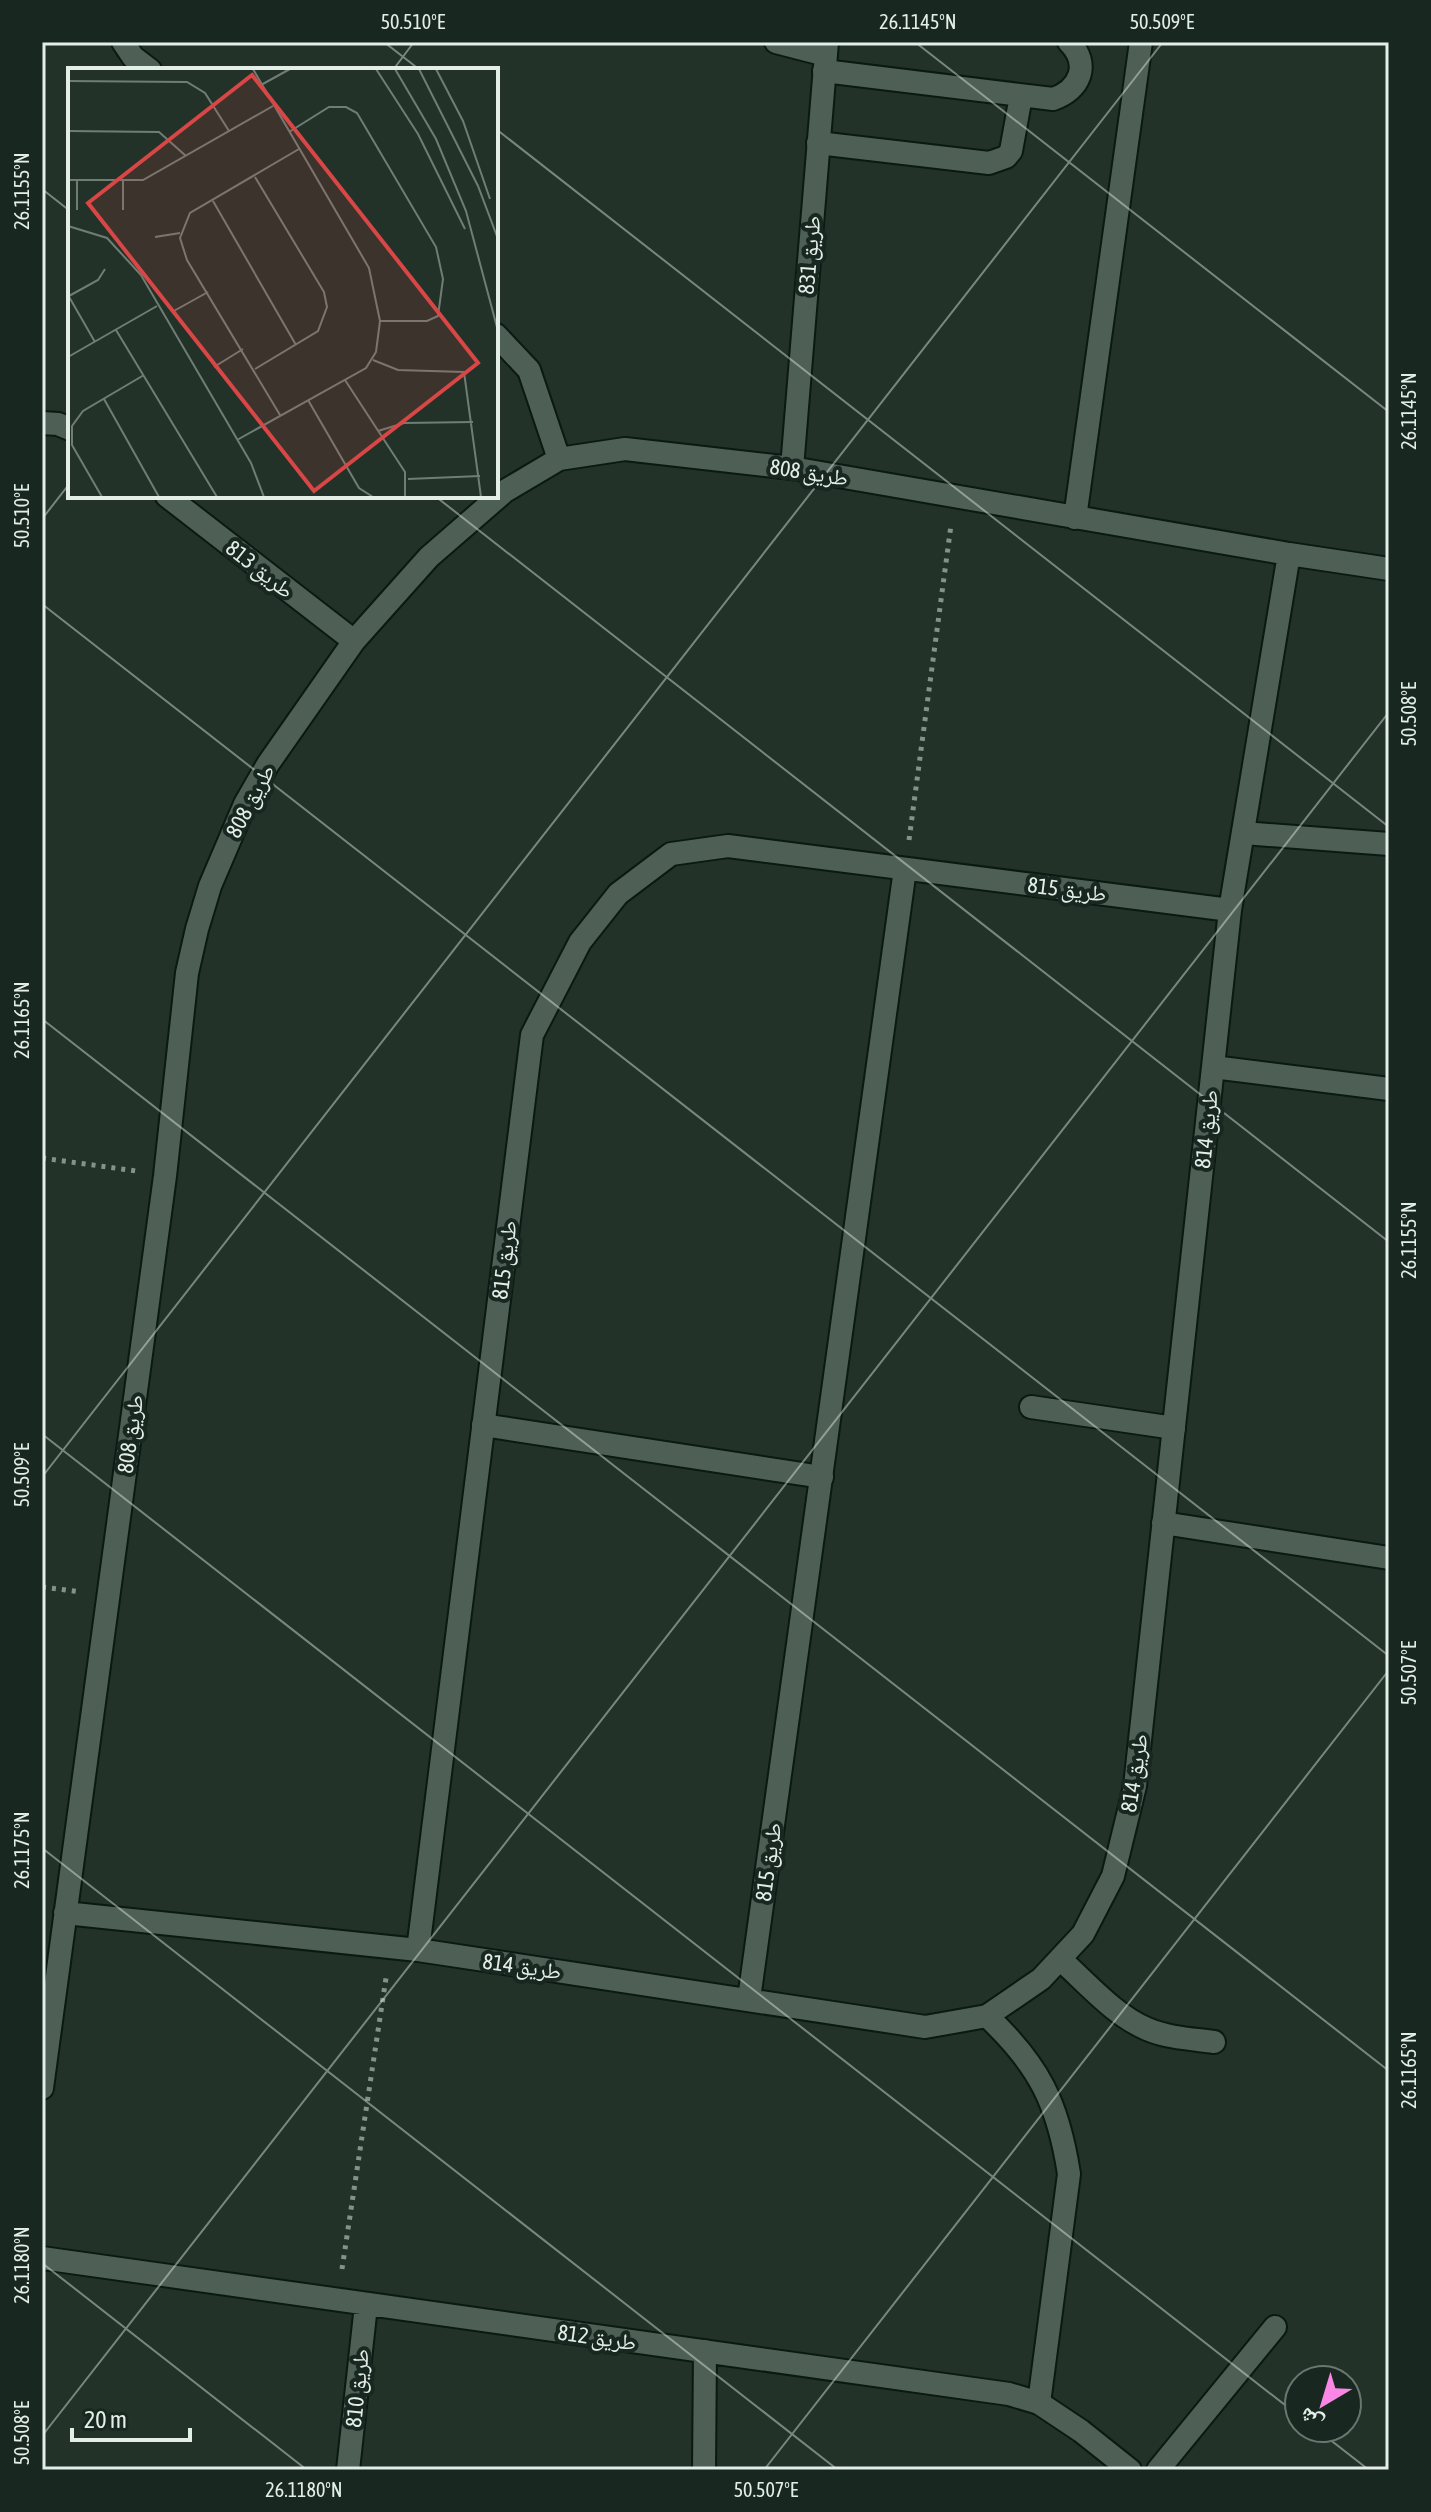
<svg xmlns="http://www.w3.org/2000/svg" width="1431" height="2512" viewBox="0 0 1431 2512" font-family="'Asap Condensed','Noto Naskh Arabic',sans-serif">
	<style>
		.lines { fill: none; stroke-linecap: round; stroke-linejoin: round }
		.service-casing { stroke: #0a1912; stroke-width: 26 }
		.minor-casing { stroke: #0a1912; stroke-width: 26 }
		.path { stroke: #85928b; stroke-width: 5; stroke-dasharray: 4 6; stroke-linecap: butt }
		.service { stroke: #4e5f56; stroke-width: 22 }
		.minor { stroke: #4e5f56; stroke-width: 22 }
		.ticks { fill: none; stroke: #e4eee8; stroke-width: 2; stroke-opacity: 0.45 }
		.labels { text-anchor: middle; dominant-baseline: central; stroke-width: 8; stroke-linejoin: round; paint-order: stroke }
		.street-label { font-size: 22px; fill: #e4eee8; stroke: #182820 }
		.inset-road { fill: none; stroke: #707d75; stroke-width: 2 }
		.view { fill: #d84645; fill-opacity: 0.15; stroke: #d84645; stroke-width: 4 }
		.inset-edge { fill: none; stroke: #e4eee8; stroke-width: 4 }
		.neatline { fill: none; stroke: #e4eee8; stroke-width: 3 }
		.ticks-label { font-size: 20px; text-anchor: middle; fill: #e4eee8 }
	</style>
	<rect width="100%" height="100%" fill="#223229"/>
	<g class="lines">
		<defs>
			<path id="service" d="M824,71L1053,99C1080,90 1091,64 1069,42
				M818,143L989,163L1006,157L1011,151L1021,96
				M1243,833L1389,844
				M1031,1407L1174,1428
				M483,1425L822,1477
				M987,2016C1039,2065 1058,2103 1069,2174L1039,2403"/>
			<path id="minor" d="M123,42L133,57L150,70
				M776,42L826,55
				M496,335L529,370L559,459
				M42,423L58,424L70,429
				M792,468L827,42
				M167,496L354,641
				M1075,518L1141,42
				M1213,1067L1389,1089
				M1163,1523L1389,1558
				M65,1913L418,1950L925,2027L987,2016L1041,1979L1083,1934L1113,1876L1135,1786L1230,910L1289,554
				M418,1950L532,1035L580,942L618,894L671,854L728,846L1230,910
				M1060,1959C1087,1983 1114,2015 1147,2029C1168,2038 1192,2039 1214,2042
				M749,1999L905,869
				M42,2088L165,1176L187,973L197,929L210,886L245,804L268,764L354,641L429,557L505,491L559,459L625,449L792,468L1289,554L1389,569
				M42,2258L1009,2394L1039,2403L1081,2431L1130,2470
				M348,2470L366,2305
				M704,2470L705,2351
				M1158,2470L1275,2327"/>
		</defs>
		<!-- service casing -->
		<use href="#service" class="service-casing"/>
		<!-- minor casing -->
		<use href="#minor" class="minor-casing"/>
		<!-- path -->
		<path class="path" d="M909,840L951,525
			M42,1158L136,1171
			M42,1587L81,1592
			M342,2269L386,1978"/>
		<!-- service -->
		<use href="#service" class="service"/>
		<!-- minor -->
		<use href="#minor" class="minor"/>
	</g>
	<!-- ticks -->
	<path class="ticks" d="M384,42L420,70M915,42L1389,412M393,70L414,42M496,129L1389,827M42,189L70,211M435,496L1389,1242M42,519L70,483M42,604L1389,1656M42,1019L1389,2071M42,1434L1299,2416M42,1477L1163,42M42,1848L838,2470M42,2263L307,2470M1315,2428L1369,2470M42,2436L1389,712M764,2470L1389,1670"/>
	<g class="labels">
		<!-- street labels -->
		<g class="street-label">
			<text transform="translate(809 255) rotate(-85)">طريق 831</text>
			<text transform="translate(809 472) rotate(9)">طريق 808</text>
			<text transform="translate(260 569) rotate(38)">طريق 813</text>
			<text transform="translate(250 801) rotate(-62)">طريق 808</text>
			<text transform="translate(1067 889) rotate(7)">طريق 815</text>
			<text transform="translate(1206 1129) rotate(-84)">طريق 814</text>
			<text transform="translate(504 1260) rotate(-83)">طريق 815</text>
			<text transform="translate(130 1434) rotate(-82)">طريق 808</text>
			<text transform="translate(1134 1773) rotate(-81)">طريق 814</text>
			<text transform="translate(768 1862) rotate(-82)">طريق 815</text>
			<text transform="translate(522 1966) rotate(8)">طريق 814</text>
			<text transform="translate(597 2337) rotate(8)">طريق 812</text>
			<text transform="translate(357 2388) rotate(-84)">طريق 810</text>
		</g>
	</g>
	<!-- overview -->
	<g transform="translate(68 68)">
		<rect width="430" height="430" fill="#223229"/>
		<path class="inset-road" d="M308,1L350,66L397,161M327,1L368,71L398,143L430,263M351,1L410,118L430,171M368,1L395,53L422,131M0,13L119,14L137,25L161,63M193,17L222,1M0,63L91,64L118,88M221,64L261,39H278L289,45L368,179L375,211L370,248L359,253H312M187,109L256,224L259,239L250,263L187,301M0,112H75L205,38M145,133L228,277M9,142V112M55,142V113M0,158L39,170L73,207L183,395L196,429M87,169L112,165M0,227L27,274M1,228L30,212L37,201M104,244L140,224M48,262L149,429M0,289L89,238M305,292L330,302L396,304L413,429M146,299L175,281M277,312L337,404V429M36,331L91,429M240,332L291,420L305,429M212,347L119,192L112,170L122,145L231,81M310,363L336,355L405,354M169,372L298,300L308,284L312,253L301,200L185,1M340,411L412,408M34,429L4,377V358L15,343L76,307"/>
		<path class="view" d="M184,7L410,295L246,423L20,135Z"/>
		<rect width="430" height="430" class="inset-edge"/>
	</g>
	<!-- border -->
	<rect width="1431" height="2512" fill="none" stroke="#182820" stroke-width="88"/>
	<!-- north arrow -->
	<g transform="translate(1323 2404) rotate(218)"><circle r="38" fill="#182820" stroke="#6a7770" stroke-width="2"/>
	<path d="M0-6L14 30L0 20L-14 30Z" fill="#fa87e6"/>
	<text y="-12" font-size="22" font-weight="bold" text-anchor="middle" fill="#e4eee8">ش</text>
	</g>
	<!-- scale -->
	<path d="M72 2428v12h118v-12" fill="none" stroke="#e4eee8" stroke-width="4"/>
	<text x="84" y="2428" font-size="24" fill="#e4eee8" stroke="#182820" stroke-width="6" paint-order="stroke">20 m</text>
	<rect x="44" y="44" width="1343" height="2424" class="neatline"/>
	<g class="ticks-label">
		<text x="413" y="29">50.510°E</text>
		<text x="918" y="29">26.1145°N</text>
		<text x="1162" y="29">50.509°E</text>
		<text transform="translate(22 191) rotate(-90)" y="7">26.1155°N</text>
		<text transform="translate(1409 411) rotate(-90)" y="7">26.1145°N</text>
		<text transform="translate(22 516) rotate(-90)" y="7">50.510°E</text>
		<text transform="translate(1409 714) rotate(-90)" y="7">50.508°E</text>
		<text transform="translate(22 1020) rotate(-90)" y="7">26.1165°N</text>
		<text transform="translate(1409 1240) rotate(-90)" y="7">26.1155°N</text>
		<text transform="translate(22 1475) rotate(-90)" y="7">50.509°E</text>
		<text transform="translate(1409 1673) rotate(-90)" y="7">50.507°E</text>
		<text transform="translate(22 1850) rotate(-90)" y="7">26.1175°N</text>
		<text transform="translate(1409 2070) rotate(-90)" y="7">26.1165°N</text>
		<text transform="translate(22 2265) rotate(-90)" y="7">26.1180°N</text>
		<text transform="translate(22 2433) rotate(-90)" y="7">50.508°E</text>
		<text x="304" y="2497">26.1180°N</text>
		<text x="766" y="2497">50.507°E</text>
	</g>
</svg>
